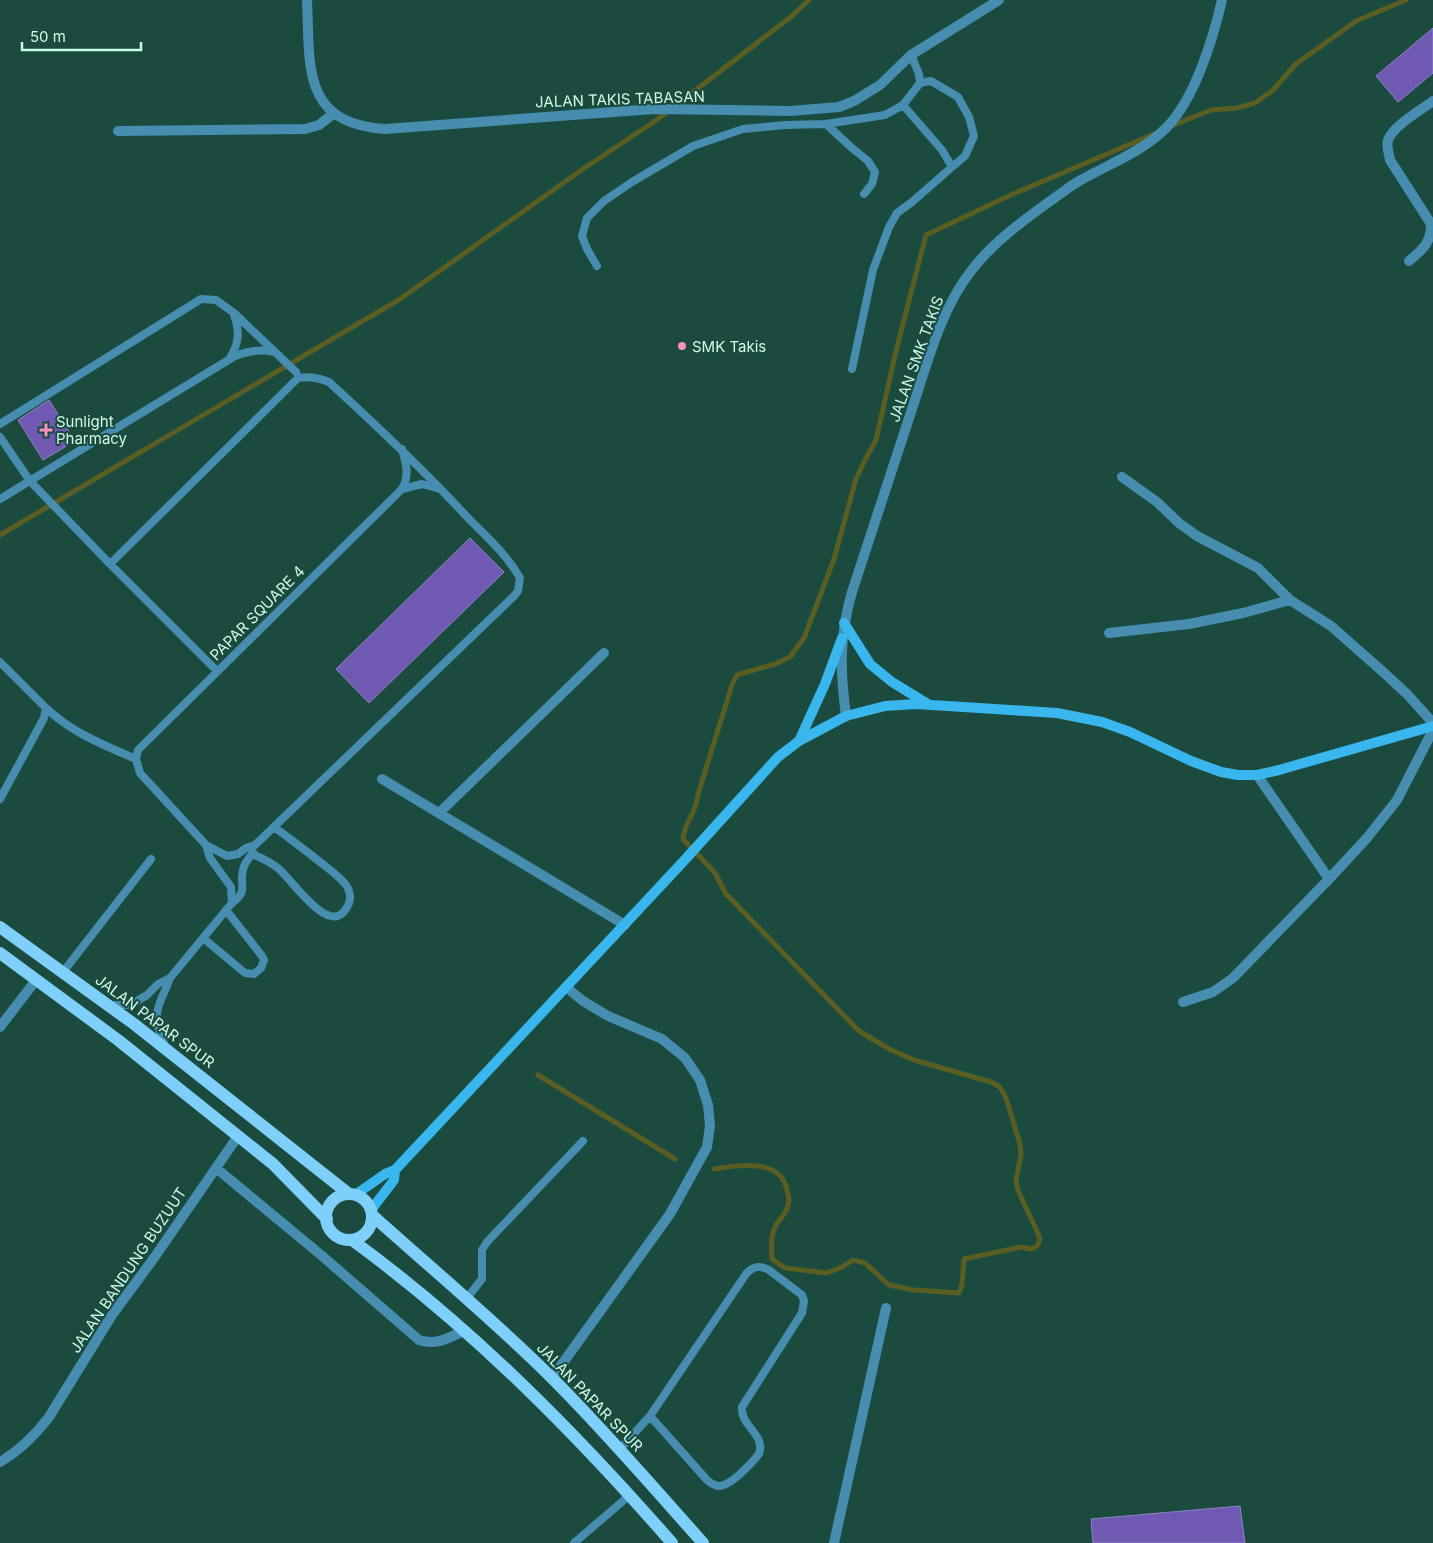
<svg xmlns="http://www.w3.org/2000/svg" width="1433" height="1543" viewBox="0 0 1433 1543" font-family="Inter,sans-serif">
	<style>
		.lines { fill: none; stroke-linecap: round; stroke-linejoin: round }
		.stream { stroke: #5a5e22; stroke-width: 5 }
		.building { fill: #6f59b2; stroke: #9083c4 }
		.service { stroke: #478daf; stroke-width: 8 }
		.minor { stroke: #478daf; stroke-width: 10 }
		.secondary { stroke: #38b6ed; stroke-width: 10 }
		.primary { stroke: #7ed0fa; stroke-width: 12 }
		.poi-dot { fill: #fd8ec0; stroke: #1a4b3e; stroke-width: 2 }
		.labels { text-anchor: middle; dominant-baseline: central; stroke-width: 4; stroke-linejoin: round; paint-order: stroke }
		.street-label { font-size: 15px; fill: #cef8ea; stroke: #1a4b3e }
		.poi-label { font-size: 15px; fill: #cef8ea; stroke: #1a4b3e; text-anchor: start }
	</style>
	<rect width="100%" height="100%" fill="#1a4b3e"/>
	<g class="lines">
		<!-- stream -->
		<path class="stream" d="M1169,127L1211,110L1237,108L1255,103L1272,91L1296,64L1356,21L1406,0
			M0,535L400,299L580,171L658,119L792,16L809,0
			M538,1075L675,1159
			M714,1169C738,1165 781,1158 787,1190C788,1193 789,1198 789,1201C788,1212 781,1217 776,1225C771,1234 771,1249 772,1259L785,1268L827,1273L842,1267L853,1260L865,1263L889,1285L914,1290L959,1293L962,1285L964,1259L1021,1247L1032,1249L1038,1245L1040,1238L1018,1190L1016,1181L1021,1154L1020,1144L1006,1098L1000,1087L991,1082L914,1060L889,1049L859,1031L726,894L715,873L683,839C684,822 697,813 698,794L732,685L737,675L775,664L790,657L804,638L834,559L856,479L866,458L876,440L896,351L926,235L1013,194L1154,134"/>
	</g>
	<!-- building -->
	<path class="building" d="M1433,28V73L1398,102L1376,76Z
		M49,400L75,441L43,460L18,420Z
		M470,538L504,572L369,703L336,669Z
		M1240,1506L1245,1543H1093L1091,1519Z"/>
	<g class="lines">
		<!-- service -->
		<path class="service" d="M920,83L931,81L958,97L969,117L974,136L965,156L952,167
			M826,124L852,148L868,161L875,172L872,184L864,194
			M597,266L587,249L582,236L587,218L604,201L632,182L693,146L743,129L785,125L826,124L885,115L903,105L920,83L919,74L911,55
			M230,358C239,343 240,332 234,315
			M852,369L873,270L889,227L897,213L912,202L952,167L942,150L903,105
			M0,424L201,299L216,300L234,313L296,372
			M0,437L30,481L110,564
			M402,489L422,484L440,489
			M0,499L235,356C249,351 260,349 274,352
			M0,662L46,708L44,718L0,799
			M217,671L110,564L298,378C310,376 318,378 329,382C377,426 424,470 468,518C487,537 507,555 520,578L518,591L514,596L255,845L246,848L238,854L227,856L206,845L140,773L136,759L138,750L402,489C410,475 406,464 402,449
			M46,708C72,733 104,745 136,759
			M206,845L210,858L231,887L232,903
			M252,854C262,858 271,862 279,869C294,882 333,943 349,903C351,898 350,890 346,885C339,876 329,869 320,862C305,850 289,838 274,827
			M203,938L245,973L254,974L261,968L264,960L262,956L226,910
			M63,972L151,859
			M108,1005H129L134,1003L147,995L158,984L170,978
			M166,1049C163,1040 158,1030 157,1021C155,1007 166,991 170,978L232,903C249,891 239,885 243,870C244,862 250,858 253,852
			M467,1298L482,1279V1250L487,1242L583,1141
			M619,1450L650,1416L746,1274C753,1266 760,1265 769,1270L802,1295L804,1301L802,1313L742,1407C740,1426 766,1434 759,1454C752,1463 730,1487 718,1486C713,1485 710,1483 707,1480L650,1416
			M574,1543L630,1495"/>
		<!-- minor -->
		<path class="minor" d="M307,0C310,65 301,124 385,129L654,109L790,111L839,107L854,101L880,85L911,55L999,0
			M118,131L305,129L319,125L333,114
			M1409,261C1423,249 1431,243 1431,224L1390,160C1389,153 1386,147 1388,140C1393,126 1421,110 1433,101
			M1122,477L1157,502L1179,523L1197,536L1258,568L1290,600L1331,626L1382,671L1407,694L1433,723
			M1109,633L1189,624L1243,613L1290,600
			M846,716C840,670 839,637 852,592C872,531 892,470 912,409C927,364 941,309 971,271C993,242 1024,220 1053,199C1062,193 1071,185 1081,180C1109,164 1144,151 1167,127C1195,98 1213,39 1222,0
			M1257,775L1329,879
			M382,779L625,925
			M439,813L604,653
			M1183,1002L1213,992L1233,978L1329,879L1367,838L1397,800L1433,730
			M0,1027L36,980
			M216,1168L321,1255L419,1340C436,1346 448,1338 464,1331
			M552,1378L670,1214L707,1147L710,1126L708,1105L700,1080L685,1058L662,1039L608,1016L583,1001L566,987
			M0,1462C19,1451 36,1434 49,1417L112,1315L154,1258L238,1136
			M834,1543L886,1308"/>
		<!-- secondary -->
		<path class="secondary" d="M844,623L870,664L892,682L928,704
			M799,741L825,684L842,638
			M355,1195L385,1174L395,1170L681,864L778,757L799,741L846,716L885,706L916,704L1057,713L1102,722L1130,732L1191,761L1221,772L1238,775H1257L1279,770L1433,726
			M371,1210L394,1180L395,1170"/>
		<!-- primary -->
		<path class="primary" d="M0,927L134,1024L349,1194
			M0,953L118,1040L273,1164L327,1219
			M326 1217a23 23 0 1 1 46 0a23 23 0 1 1-46 0Z
			M372,1215C432,1269 495,1321 552,1378C605,1431 653,1487 703,1543
			M352,1240C471,1327 575,1432 672,1543"/>
	</g>
	<!-- markers -->
	<g class="poi-dot">
		<circle cx="682" cy="346" r="5"/>
		<path d="M43.5 422.5h5v5h5v5h-5v5h-5v-5h-5v-5h5z"/>
	</g>
	<g class="labels">
		<!-- street labels -->
		<g class="street-label">
			<text transform="translate(620 99) rotate(-2)">JALAN TAKIS TABASAN</text>
			<text transform="translate(916 359) rotate(-70)">JALAN SMK TAKIS</text>
			<text transform="translate(257 613) rotate(-45)">PAPAR SQUARE 4</text>
			<text transform="translate(155 1021) rotate(37)">JALAN PAPAR SPUR</text>
			<text transform="translate(128 1270) rotate(-56)">JALAN BANDUNG BUZUUT</text>
			<text transform="translate(590 1397) rotate(46)">JALAN PAPAR SPUR</text>
		</g>
		<!-- poi labels -->
		<g class="poi-label">
			<text x="692" y="346">SMK Takis</text>
			<text x="56" y="421">Sunlight<tspan x="56" dy="17">Pharmacy</tspan></text>
		</g>
	</g>
	<!-- scale -->
	<path d="M22 42v8h119v-8" fill="none" stroke="#cef8ea" stroke-width="2.5"/>
	<text x="30" y="42" font-size="15" fill="#cef8ea" stroke="#1a4b3e" stroke-width="4" paint-order="stroke">50 m</text>
</svg>
